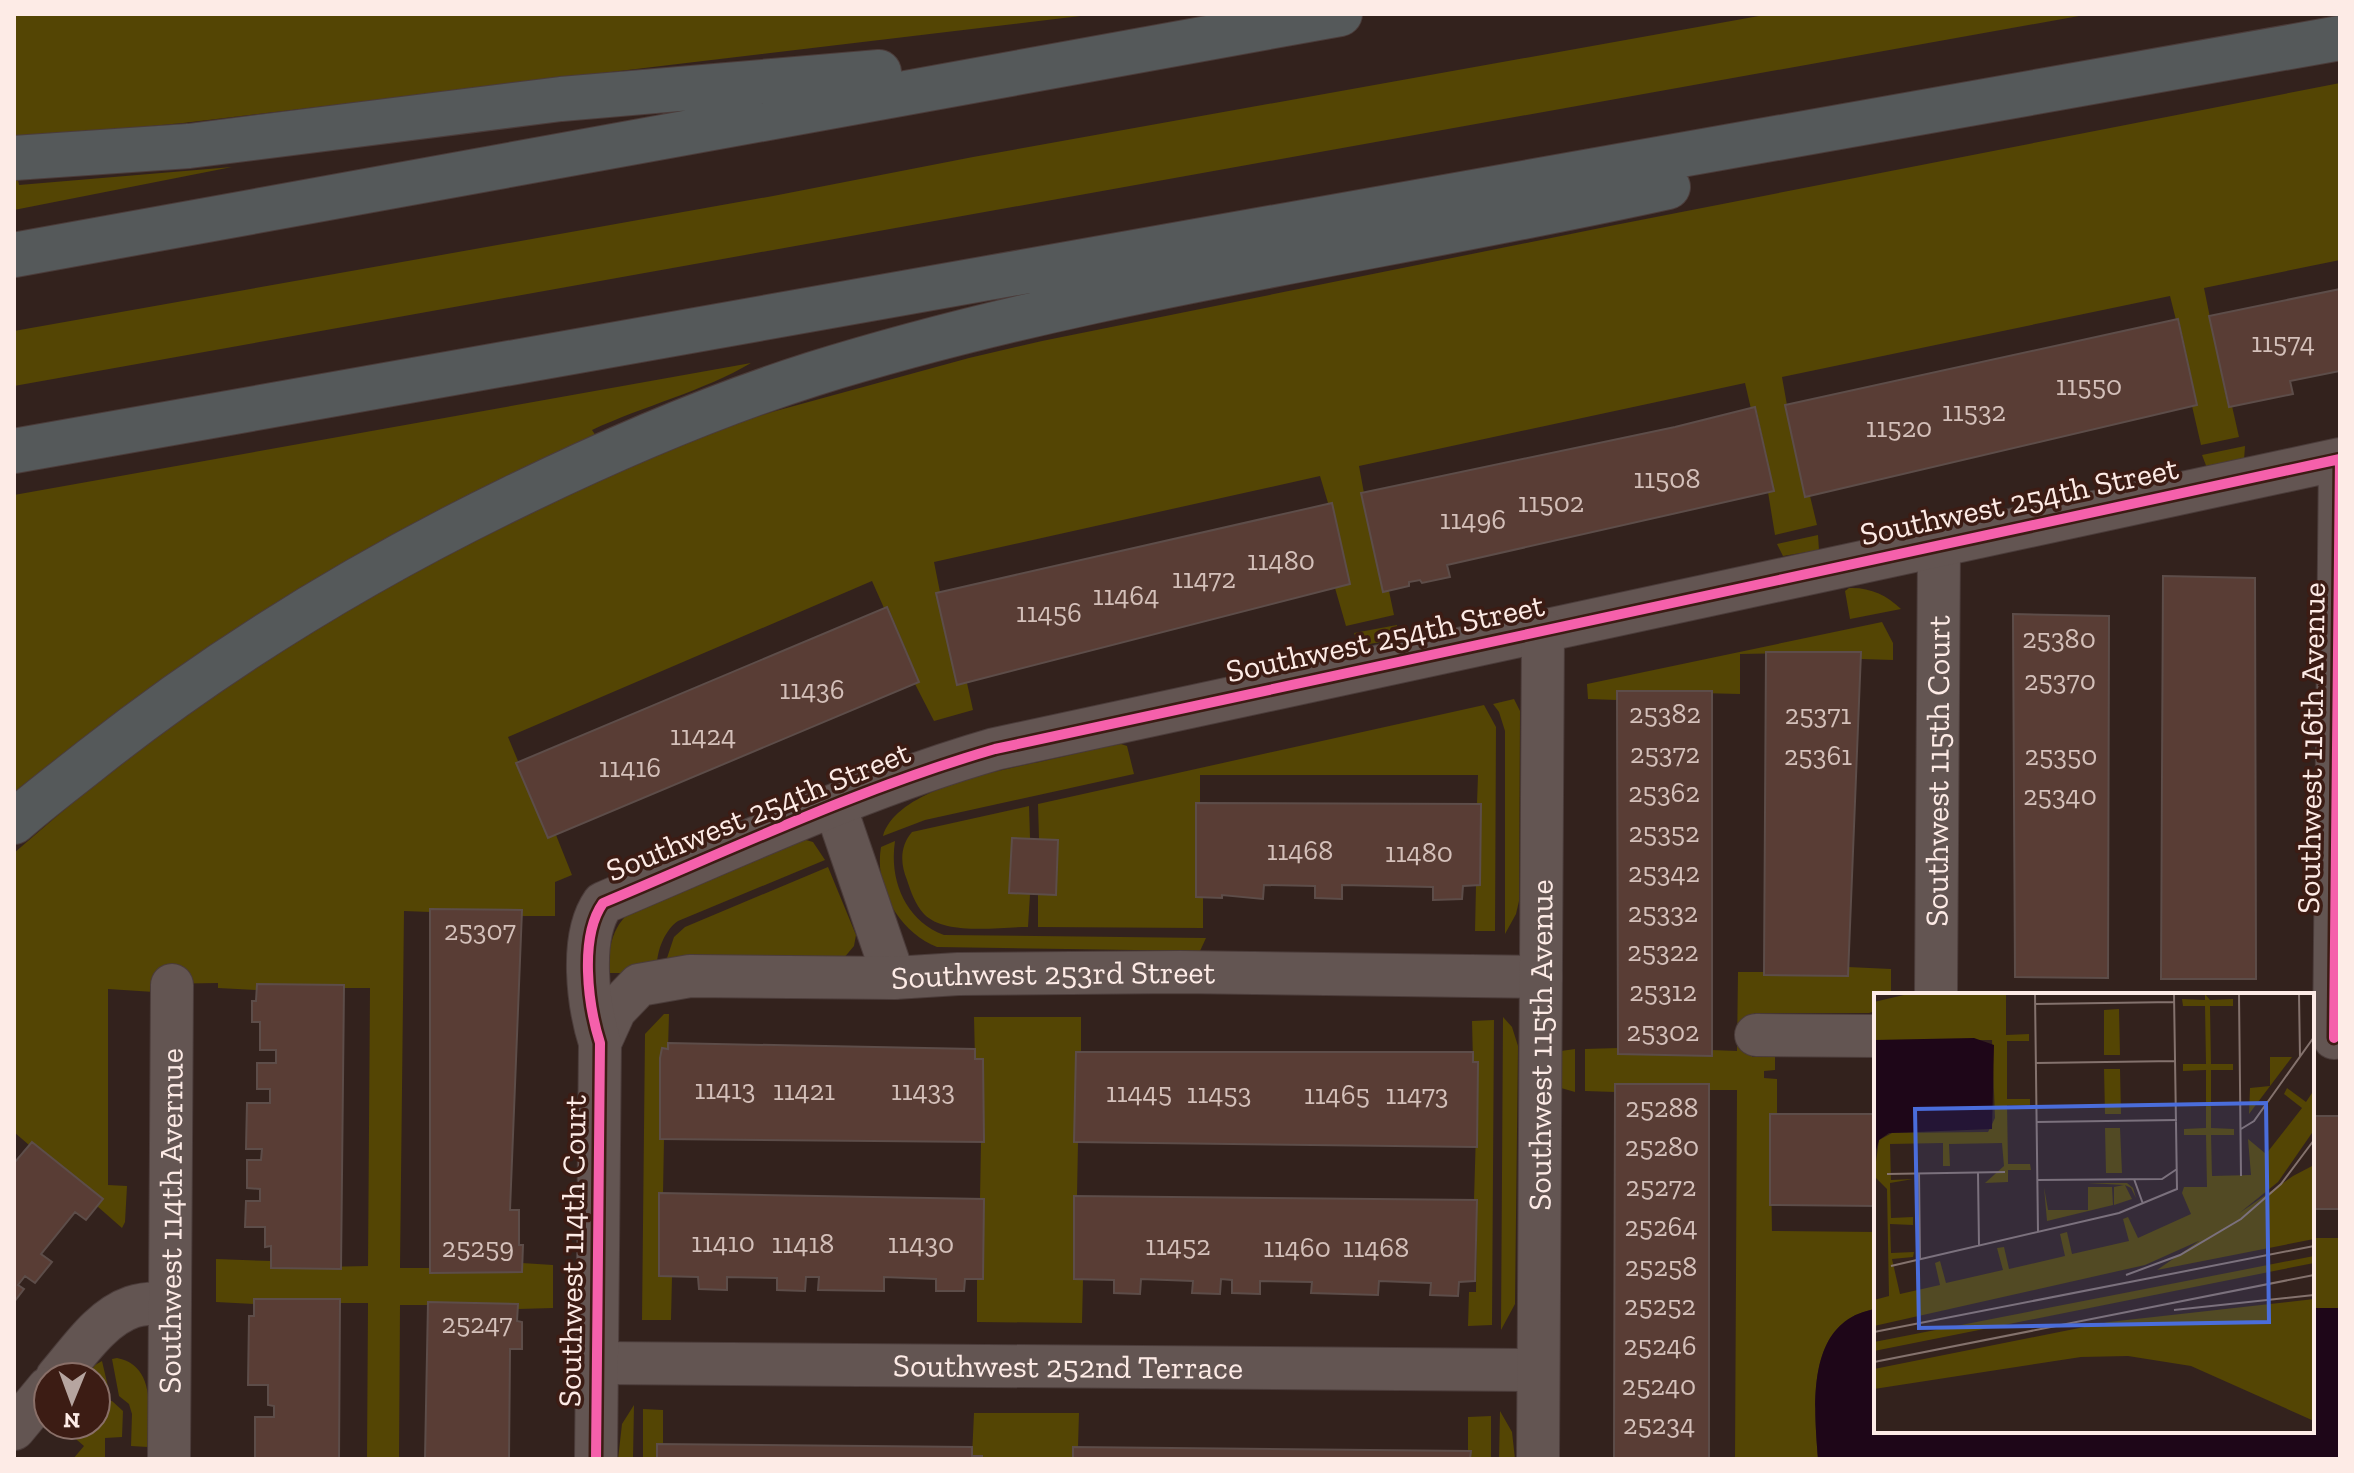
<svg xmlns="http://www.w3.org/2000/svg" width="2354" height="1473" viewBox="0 0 2354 1473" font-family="'Zilla Slab',serif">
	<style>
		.green { fill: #544504 }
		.water { fill: #1e0618 }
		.building { fill: #593d35; stroke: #5d4d49; stroke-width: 2 }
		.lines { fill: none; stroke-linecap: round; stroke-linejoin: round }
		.minor-casing { stroke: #4b3c3a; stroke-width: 44 }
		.motorway-casing { stroke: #4b3c3a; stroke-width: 46 }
		.minor { stroke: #635552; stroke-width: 42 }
		.motorway { stroke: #55595a; stroke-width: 44 }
		.cycleway-casing { stroke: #3c1c14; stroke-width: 15 }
		.cycleway { stroke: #f560ab; stroke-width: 10 }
		.labels { text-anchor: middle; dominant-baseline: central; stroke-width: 7; stroke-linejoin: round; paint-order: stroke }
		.number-label { font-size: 28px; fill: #d4c0ba }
		.street-label { font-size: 32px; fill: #fdebe6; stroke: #3c1c14 }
		.inset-road { fill: none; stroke: #84726d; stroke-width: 2 }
		.view { fill: #4a6ddb; fill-opacity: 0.15; stroke: #4a6ddb; stroke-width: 4 }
		.inset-edge { fill: none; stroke: #fdebe6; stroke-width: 4 }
	</style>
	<rect width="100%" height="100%" fill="#33221d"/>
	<!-- green -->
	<path class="green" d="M14,14H1097L183,123L14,139Z
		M1770,14H2090L14,386V331L773,196L973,157Z
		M2340,83V260L2204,288L2228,406H2232L2239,437L2201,445L2192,406L2197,404L2179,320H2176L2170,296L1782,377L1787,405L1785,406L1805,496H1810L1817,525L1775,535L1768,492L1774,490L1756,408L1751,409L1745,383L1359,466L1364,493L1361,494L1383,591H1389L1394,615L1346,626L1335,588L1332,503H1328L1320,476L934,562L940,592L936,593L957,685L967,683L973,710L934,721L915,684L919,681L888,607L884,608L872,581L508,737L518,761L516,763L548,837L556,835L572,875L555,882V916H521V910L430,909V912L404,911L400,1268H431V1273L521,1272L522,1263L553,1265V1308L518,1309L428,1302L427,1305H400L399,1459H367L368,1303H340V1299L254,1304L216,1302V1259L271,1261V1268L368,1266L370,988H344L343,985L257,984V990L218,988V983L155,984L154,992L108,989V1185L127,1186L125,1222L122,1228L97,1206L102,1199L32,1142L29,1145L14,1132V853L93,785L198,705L378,589L585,484L726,427L772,412L969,358L1042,341L1615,225Z
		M232,167L14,210V175H17L19,185Z
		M751,363C704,391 643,406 592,430L596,436L14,796V495Z
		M2245,446L2244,460L2207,468L2202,455Z
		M1818,535L1819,550L1783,556L1777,544Z
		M1849,588C1869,587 1887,595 1901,609L1850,619L1845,591Z
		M1882,622L1893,643V660L1861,659L1860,652L1740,654V694L1618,691L1617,700L1588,699L1587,684Z
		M1397,625L1396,639L1359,646L1354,633Z
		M1514,699L1520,711L1519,901L1516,914L1505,934V731L1499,712L1493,704Z
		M1484,705L1496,727L1495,931H1475L1476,885H1480L1481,804H1477L1478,775H1200V803H1196V897L1203,898V928L1038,927V894L1056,895L1058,841L1039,839L1038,804Z
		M1121,744L1127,746L1134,774L925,820L883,836C897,787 1004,770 1048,760C1072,755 1097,748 1121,744Z
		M1029,806L1030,838H1012L1009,892L1030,894L1028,927C999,927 945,936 924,914C915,904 911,892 907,880C900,863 900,846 912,832Z
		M799,838L813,842L825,860L678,921C665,930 657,950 657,966L639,973H608C609,948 611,928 631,911Z
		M895,841C889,880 905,920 944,935L1206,938L1200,951L937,947C899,932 874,888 881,847Z
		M828,867L856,935L854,946L843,959L665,964L674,937L685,927Z
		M1848,967L1891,969V995H1876V1011L1869,1013H1754L1752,1057L1775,1056V1070L1764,1071V1078L1777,1079V1114H1770L1772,1231L1876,1232V1309C1805,1320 1814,1406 1818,1459H1735L1737,1090H1710L1709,1084H1615V1092L1585,1091V1049L1618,1048L1619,1054L1711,1056V1050L1737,1051L1738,972H1765V975L1847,976Z
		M664,1014H669L668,1049H662L660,1058V1139H664L663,1193L659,1194V1276L672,1277L671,1320H642L645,1034Z
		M974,1017H1081V1052H1076L1074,1141L1078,1142L1077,1196L1074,1197V1278L1083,1279L1082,1323L977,1322V1278H983L984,1200L980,1199L981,1142H984L975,1059Z
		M1503,1017L1512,1027L1518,1046L1515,1304L1501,1330Z
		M1494,1020L1492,1325L1468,1326L1469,1292H1476L1477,1201L1474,1200L1478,1063L1473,1062L1472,1021Z
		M1575,1049V1092L1561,1088V1051Z
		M2312,1238H2340V1308H2312Z
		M117,1358C158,1366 148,1415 148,1447L131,1446L132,1414L129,1404L119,1396L112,1359Z
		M102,1361L109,1391L96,1392V1377H85L95,1365Z
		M102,1400L112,1401L123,1411L122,1437L105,1438V1459H73L84,1446L70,1434L77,1425H96V1402Z
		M634,1405L633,1459H618L622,1424Z
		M643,1409L663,1410V1444H657V1459H643Z
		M1500,1411L1512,1432L1515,1459H1499Z
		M974,1413H1079L1078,1447H1073V1459H982V1456H972Z
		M1491,1416V1459H1470L1471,1452L1468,1451V1417Z"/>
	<!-- water -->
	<path class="water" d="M2312,1308H2340V1459H1818C1814,1406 1805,1320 1876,1309V1431H2312Z"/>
	<!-- building -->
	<path class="building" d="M2340,289V371L2290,381L2293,394L2229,407L2209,316Z
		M2178,319L2197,405L1805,497L1785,405Z
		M1755,407L1774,491L1447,565L1450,577L1422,583L1420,580L1409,582V586L1383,592L1361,493L1675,427Z
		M1332,503L1350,584L957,685L936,593Z
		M2163,576L2255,578L2256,979H2161Z
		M887,607L919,682L548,838L516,763Z
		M2013,614L2109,616L2108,978L2015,977Z
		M1766,652H1861L1848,976L1764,975Z
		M1617,691H1712V1056L1618,1054Z
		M1196,803L1481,804L1480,885L1463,886L1462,899L1433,900V887L1342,885V899L1315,898V886L1264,885L1263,899L1222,895V898L1196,897Z
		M1012,838L1058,840L1056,895L1009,893Z
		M430,909L522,910L510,1210H519V1245H523L522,1272L430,1273Z
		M257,984L344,985L341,1269L271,1268V1246L265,1247V1227H245L246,1201H260V1189L247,1188V1160H261L262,1149H246L247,1103H270V1089H257V1063H276V1050H260V1022H252V1001H256Z
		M668,1043L975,1049V1059H983L984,1142L660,1139V1058L662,1048L668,1049Z
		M1076,1052H1473V1062H1478L1477,1147L1074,1142Z
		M1615,1084H1709V1459H1614Z
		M1770,1114H1876V1206L1770,1205Z
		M2312,1116H2340V1209H2312Z
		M32,1142L103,1199L86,1220L75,1212L41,1254L52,1262L35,1283L25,1276L18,1285L24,1289L14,1302V1163Z
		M659,1193L984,1199L983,1279H965L964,1291H936V1279L884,1277V1291L818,1290L819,1277H806L805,1291L777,1290V1278L727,1277V1290L699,1289L698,1277L659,1276Z
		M1074,1196L1477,1200L1475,1281L1459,1282L1458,1296L1430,1295L1431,1283L1379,1281L1378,1295L1311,1293L1312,1282L1260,1281V1294L1232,1293V1280L1221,1279L1220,1294L1192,1293L1193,1281L1141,1279L1140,1294L1114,1293V1280L1074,1279Z
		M254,1299H340L339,1459H255V1417H274V1406L268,1405V1385H248L249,1316H254Z
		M428,1302L518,1304L517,1321L522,1322V1349H510L509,1459H425Z
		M657,1444L972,1447V1456H982V1459H657Z
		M1073,1447L1471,1451L1470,1459H1073Z"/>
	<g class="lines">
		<defs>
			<g id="minor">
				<path d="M835,806L894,978"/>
				<path id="s1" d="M1936,995L1939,545"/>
				<path d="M1756,1035L1876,1036"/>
				<path id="s2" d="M600,1043L615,1010L639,985L690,976L894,978L958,974L1180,972L1541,977"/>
				<path id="s3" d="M596,1363L1538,1370"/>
				<path d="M57,1377C78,1353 100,1318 132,1307C144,1303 157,1303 170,1302"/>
				<path d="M14,1429L48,1388"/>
				<path id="s4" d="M169,1459L172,985"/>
				<path d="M596,1459L600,1043C588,1005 579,937 603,903C732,849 860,788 995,749L2340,459L2334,1038"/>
				<path id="s5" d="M1538,1459L1543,631"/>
			</g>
			<path id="motorway" d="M14,158L189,146L561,99L879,72
				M14,255L1340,14
				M14,451L2340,38
				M14,822C39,800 66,780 91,760C222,656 362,571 512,498C610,450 709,407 813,374C1092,287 1383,250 1668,187"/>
		</defs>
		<!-- minor casing -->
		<use href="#minor" class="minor-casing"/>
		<!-- motorway casing -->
		<use href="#motorway" class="motorway-casing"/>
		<!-- minor -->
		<use href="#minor" class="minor"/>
		<!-- motorway -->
		<use href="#motorway" class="motorway"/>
		<defs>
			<path id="cycleway" d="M596,1459L600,1043C588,1005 579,937 603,903C732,849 860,788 995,749L2340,459L2334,1038"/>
		</defs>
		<!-- cycleway casing -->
		<use href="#cycleway" class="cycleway-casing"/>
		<!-- cycleway -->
		<use href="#cycleway" class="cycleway"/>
	</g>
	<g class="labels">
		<!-- number labels -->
		<g class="number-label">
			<text x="2283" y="342">11574</text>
			<text x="2089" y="385">11550</text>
			<text x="1974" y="411">11532</text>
			<text x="1899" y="427">11520</text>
			<text x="1667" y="478">11508</text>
			<text x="1551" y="502">11502</text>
			<text x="1473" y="519">11496</text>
			<text x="1281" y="560">11480</text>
			<text x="1204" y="578">11472</text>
			<text x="1126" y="595">11464</text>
			<text x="1049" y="612">11456</text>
			<text x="2059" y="638">25380</text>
			<text x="2060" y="680">25370</text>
			<text x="812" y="689">11436</text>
			<text x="1665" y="713">25382</text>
			<text x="1818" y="714">25371</text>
			<text x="703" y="735">11424</text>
			<text x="1665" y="753">25372</text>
			<text x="1818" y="755">25361</text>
			<text x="2061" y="755">25350</text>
			<text x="630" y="767">11416</text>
			<text x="1664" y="792">25362</text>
			<text x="2060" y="795">25340</text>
			<text x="1664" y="832">25352</text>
			<text x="1300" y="850">11468</text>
			<text x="1419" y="852">11480</text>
			<text x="1664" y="872">25342</text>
			<text x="1663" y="912">25332</text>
			<text x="480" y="930">25307</text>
			<text x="1663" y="951">25322</text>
			<text x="1663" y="991">25312</text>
			<text x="1663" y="1031">25302</text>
			<text x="725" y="1089">11413</text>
			<text x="804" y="1090">11421</text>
			<text x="923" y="1090">11433</text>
			<text x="1139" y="1092">11445</text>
			<text x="1219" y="1093">11453</text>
			<text x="1337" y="1094">11465</text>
			<text x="1417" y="1094">11473</text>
			<text x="1662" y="1107">25288</text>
			<text x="1662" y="1146">25280</text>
			<text x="1661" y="1186">25272</text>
			<text x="1661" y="1226">25264</text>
			<text x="723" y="1242">11410</text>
			<text x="803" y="1243">11418</text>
			<text x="921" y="1243">11430</text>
			<text x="1178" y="1245">11452</text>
			<text x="478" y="1247">25259</text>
			<text x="1297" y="1247">11460</text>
			<text x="1376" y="1247">11468</text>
			<text x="1661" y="1266">25258</text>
			<text x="1660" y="1305">25252</text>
			<text x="477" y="1323">25247</text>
			<text x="1660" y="1345">25246</text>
			<text x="1659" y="1385">25240</text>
			<text x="1659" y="1424">25234</text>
		</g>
		<!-- street labels -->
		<g class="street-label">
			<text transform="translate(2019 501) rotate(-12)">Southwest 254th Street</text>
			<text transform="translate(1385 638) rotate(-12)">Southwest 254th Street</text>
			<text transform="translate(2311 748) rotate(-89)">Southwest 116th Avenue</text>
			<text stroke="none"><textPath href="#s1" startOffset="224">Southwest 115th Court</textPath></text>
			<text transform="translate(758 811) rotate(-22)">Southwest 254th Street</text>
			<text stroke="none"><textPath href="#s2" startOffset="486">Southwest 253rd Street</textPath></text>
			<text stroke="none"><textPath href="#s5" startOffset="414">Southwest 115th Avenue</textPath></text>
			<text stroke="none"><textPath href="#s4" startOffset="238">Southwest 114th Avernue</textPath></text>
			<text transform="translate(572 1251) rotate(-89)">Southwest 114th Court</text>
			<text stroke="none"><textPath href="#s3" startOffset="472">Southwest 252nd Terrace</textPath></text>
		</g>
	</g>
	<!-- overview -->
	<g transform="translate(1874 993)">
		<rect width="440" height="440" fill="#33221d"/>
		<path d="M34,1H132V42L155,41V48H133V106H156V112H133L134,171H156L157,177H134V189L111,190L130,173L128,150L75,151L76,173H69V150L16,151L17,187L39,186L16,190L17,225L39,224V232L16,231L17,260L40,259L39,264L18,266L26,301L66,292L61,270L66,268L72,290L129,277L123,255L130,254L135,276L191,263L186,241L193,239L198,261L255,248L249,226L254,224L264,245L317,221L308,200L310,194H333L332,142H310V136L332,135V77L309,78V71H332L331,13H309L308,6L331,7V1L336,7L359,6V13H336L337,71H359V77H337V135L360,136V142H337L338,183L377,182L374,146L392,161L428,115L410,101L413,95L432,109L440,97V137L404,189L338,242L271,272L0,333V307L15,303L13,196L0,183L5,147L18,140L114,139L121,125L118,47H0V9ZM245,16L246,62H230V17ZM396,64H418L375,121L376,95L396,93ZM230,76H246L247,121H231ZM231,135H246L248,180H232ZM440,172V246L283,277L419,183ZM214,190H253L259,195L262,205L257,195L251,192L258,206L240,212V194L250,192ZM170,194L174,217H214V194H238L239,212L173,228ZM440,263V270L0,358V349ZM440,306V428L317,373L254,363L207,364L0,396V376L235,329Z" fill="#544504"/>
		<path d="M100,45L120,52L118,136L15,140L5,147L0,164V47Z" fill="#1e0618"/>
		<path class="inset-road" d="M161,1L164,239M365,1L367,183M425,1L426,64M161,11L301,9M162,70L302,68M163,129L303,127M367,136L380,128L440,44M45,180L46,267M104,180L105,253M13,181L131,179M260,186L269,211M163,187L288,186L303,176M17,273L245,220L303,196L300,1M252,282L306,262L367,226L407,191L440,147M300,317L440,302M0,339L440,253M0,369L440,282"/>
		<path class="view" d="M392,110L395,329L45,335L41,116Z"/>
		<rect width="440" height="440" class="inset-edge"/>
	</g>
	<!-- border -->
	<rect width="2354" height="1473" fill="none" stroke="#fdebe6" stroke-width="32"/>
	<!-- north arrow -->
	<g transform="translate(72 1401) rotate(181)"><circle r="38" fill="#3c1c14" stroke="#896f68" stroke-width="2"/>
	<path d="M0-6L14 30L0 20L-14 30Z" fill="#b6a5a0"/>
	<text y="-12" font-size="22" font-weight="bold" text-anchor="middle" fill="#fdebe6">N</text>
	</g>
</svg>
